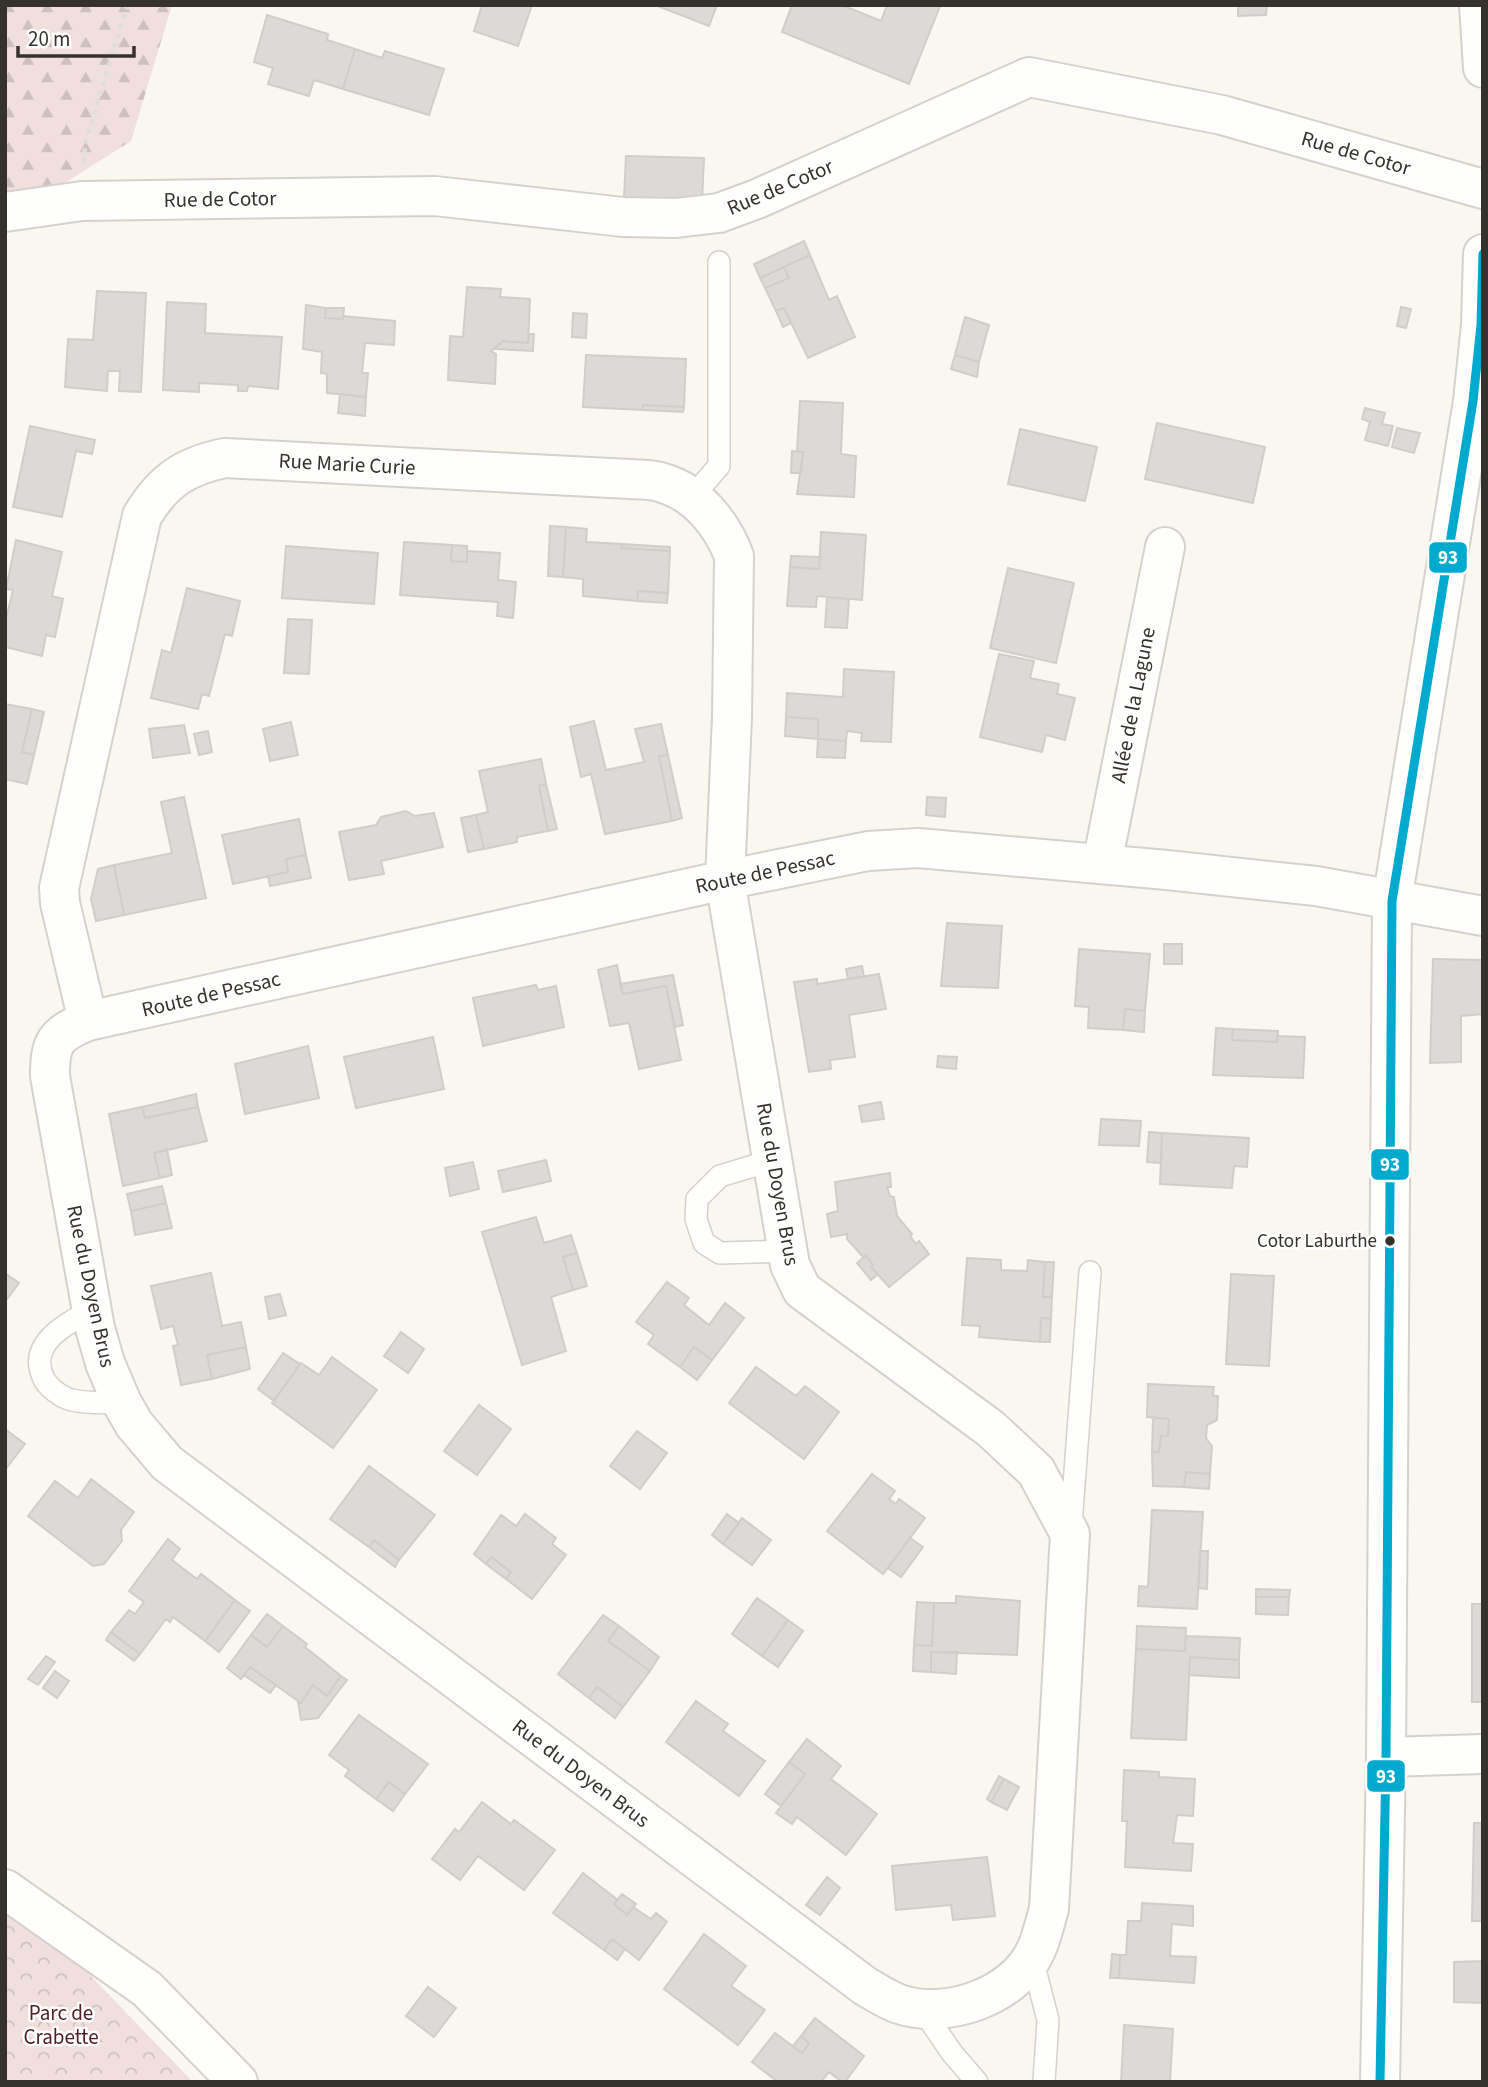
<svg xmlns="http://www.w3.org/2000/svg" width="1488" height="2087" viewBox="0 0 1488 2087" font-family="'Source Sans 3',sans-serif">
	<style>
		.forest { fill: url(#forest-firs) }
		.park { fill: url(#park-crowns) }
		.building { fill: #dbdad6; stroke: #cfcec9; stroke-width: 2 }
		.lines { fill: none; stroke-linecap: round; stroke-linejoin: round }
		.service-casing { stroke: #d5d2cd; stroke-width: 24 }
		.minor-casing { stroke: #d5d2cd; stroke-width: 42 }
		.tertiary-casing { stroke: #d5d2cd; stroke-width: 42 }
		.path { stroke: #dededc; stroke-width: 4.5; stroke-dasharray: 5 5; stroke-linecap: butt }
		.service { stroke: #fefefd; stroke-width: 21 }
		.minor { stroke: #fefefd; stroke-width: 38 }
		.tertiary { stroke: #fefefd; stroke-width: 38 }
		.bus-1-casing { stroke: #fff; stroke-width: 14 }
		.bus-1 { stroke: #00a9ce; stroke-width: 9 }
		.bus-dot { fill: #35322d; stroke: #fff; stroke-width: 2.5 }
		.labels { text-anchor: middle; dominant-baseline: central; stroke-width: 5; stroke-linejoin: round; paint-order: stroke }
		.bus-label { font-size: 19px; fill: #35322d; stroke: #fff; text-anchor: end }
		.street-label { font-size: 21px; fill: #35322d; stroke: #fff }
		.park-label { font-size: 21px; fill: #521c27; stroke: #fff }
		.line-badge { stroke: #fff; stroke-width: 2.5 }
		.badge-label { font-size: 19px; text-anchor: middle; font-weight: bold; fill: #fff }
	</style>
	<defs>
		<pattern id="forest-firs" width="22" height="20" patternUnits="userSpaceOnUse" patternTransform="scale(1.75)"><rect width="22" height="20" fill="#f1dfde"/><path d="M5 1l3.5 6h-7zM16 11l3.5 6h-7z" fill="#cfc0bf"/></pattern>
		<pattern id="park-crowns" width="20" height="18" patternUnits="userSpaceOnUse" patternTransform="scale(1.75)"><rect width="20" height="18" fill="#f1dfde"/><path d="M2 6a3 3 0 1 1 6 0M12 15a3 3 0 1 1 6 0" fill="none" stroke="#cfc0bf"/></pattern>
	</defs>
	<rect width="100%" height="100%" fill="#faf7f1"/>
	<!-- forest -->
	<path class="forest" d="M5,5H172L131,141L5,221Z"/>
	<!-- park -->
	<path class="park" d="M5,1887L193,2082H5Z"/>
	<!-- building -->
	<path class="building" d="M482,5H532L518,46L474,31Z
		M655,5H717L709,26Z
		M792,5H842L881,21L887,5L940,6L909,84L782,32Z
		M1238,5H1267L1266,15L1238,16Z
		M267,15L328,34L327,40L355,49L343,89L314,80L309,96L268,84L273,68L254,62Z
		M355,49L382,58L385,51L444,69L429,115L343,89Z
		M626,156L704,158L702,202L624,198Z
		M804,241L810,255L760,278L754,264Z
		M810,255L829,300L837,296L855,337L808,358L784,308L776,311L765,288L789,278L784,267Z
		M784,267L789,278L765,288L760,278Z
		M467,287L501,289L500,297L530,299L528,343L503,341L491,351L496,354L495,384L448,380L450,336L463,337Z
		M97,291L146,293L141,392L119,391L120,371H108L107,391L65,387L68,339L93,340Z
		M167,302L206,304L205,333L282,337L278,389L248,386L247,391H238V385L199,383V392L163,390Z
		M306,305L326,308L325,318L343,319V316L395,321L394,345L365,343L362,373H368L366,397L327,393V374L321,373L322,352L303,349Z
		M1401,307L1411,309L1406,328L1397,326Z
		M326,308H344L343,319L325,318Z
		M784,308L791,323L783,327L776,311Z
		M573,313L587,314L586,338L572,337Z
		M965,317L989,325L979,362L955,355Z
		M529,334H534L533,351L494,349L503,341L528,343Z
		M586,355L686,359L684,407L643,405V410L583,407Z
		M955,355L979,362L977,377L951,369Z
		M340,394L366,397L365,416L338,413Z
		M800,401L843,403L841,454L856,456L854,497L797,494L803,452L797,451Z
		M643,405L684,407L683,412L643,410Z
		M1365,408L1385,413L1382,424L1393,426L1388,446L1365,440L1370,422L1362,419Z
		M1157,423L1265,447L1253,503L1145,479Z
		M30,426L95,440L92,454L76,451L62,517L13,507Z
		M1397,428L1420,433L1414,453L1392,447Z
		M1020,429L1097,447L1085,501L1008,484Z
		M792,451L803,452L801,473H791Z
		M550,526L566,527L563,577L548,576Z
		M566,527L587,529L586,542L622,544L621,548L670,551L668,593L638,591L637,601L583,596V579L563,577Z
		M821,532L866,535L862,600L817,596L816,607L787,606L790,567L819,569Z
		M16,540L62,552L52,596L63,599L55,637L46,635L42,656L5,647V623L13,590L6,589Z
		M404,542L452,545L451,561L467,562V551L500,553L498,580L516,582L513,618L497,616L498,602L400,595Z
		M622,544L670,547V551L621,548Z
		M452,545L467,546V562L451,561Z
		M286,546L378,553L374,604L282,598Z
		M791,556L820,557L819,569L790,567Z
		M1008,568L1074,583L1056,663L990,648Z
		M187,588L240,601L232,636L225,634L209,696L202,694L198,709L151,698L162,650L171,653Z
		M638,591L668,593L667,603L637,601Z
		M827,597L849,599L847,628L825,627Z
		M288,619L312,620L309,674L284,673Z
		M999,654L1034,661L1030,678L1059,684L1057,694L1075,698L1065,740L1046,735L1042,752L980,737Z
		M844,669L894,672L891,742L861,741L862,733L847,731L846,741L818,739V719L786,717L787,693L843,697Z
		M5,704L32,709L22,752L34,755L27,784L5,779Z
		M32,709L44,712L34,755L22,752Z
		M786,717L818,719V739L785,736Z
		M594,721L606,770L644,762L635,729L661,724L668,755L659,756L672,821L605,834L591,774L581,777L570,727Z
		M291,722L298,755L270,761L263,729Z
		M184,725L190,753L153,758L149,729Z
		M208,731L212,752L199,755L194,734Z
		M818,739L846,741L845,758L817,757Z
		M668,755L682,818L672,821L659,756Z
		M541,759L546,784L539,786L548,831L517,837V842L484,849L476,815L488,812L479,771Z
		M546,784L557,829L548,831L539,786Z
		M184,797L206,898L124,915L114,865L172,853L161,802Z
		M927,797L946,798L945,817L926,815Z
		M406,811L415,816L434,813L443,847L381,861L384,874L349,880L339,832L376,825L381,817Z
		M476,815L484,849L468,852L461,818Z
		M299,819L306,855L286,859L288,872L233,884L222,835Z
		M306,855L311,878L270,886L268,876L288,872L286,859Z
		M114,865L124,915L96,921L91,899L98,869Z
		M947,923L1002,926L998,988L941,986Z
		M1164,944H1182V964H1164Z
		M1079,949L1150,954L1145,1011L1125,1009L1123,1030L1088,1028L1089,1007L1075,1006Z
		M1433,959L1483,960V1014L1461,1016V1062L1430,1063Z
		M617,965L623,994L666,986L681,1060L639,1069L629,1023L610,1026L598,970Z
		M862,966L864,977L848,979L846,969Z
		M879,974L886,1009L849,1015L855,1057L830,1060L831,1069L809,1072L794,982L817,979V984Z
		M673,975L683,1025L675,1027L666,986L623,994L620,984Z
		M536,985L538,990L556,986L564,1027L483,1046L473,998Z
		M1125,1009L1145,1011L1144,1032L1123,1030Z
		M1216,1028L1233,1029L1232,1040L1277,1042V1036L1305,1037L1303,1078L1213,1075Z
		M1233,1029L1278,1031L1277,1042L1232,1040Z
		M433,1037L444,1089L356,1108L344,1057Z
		M308,1046L319,1098L245,1114L235,1064Z
		M938,1056L957,1057L956,1069L937,1067Z
		M196,1094L198,1107L145,1118L142,1107Z
		M881,1102L884,1119L862,1122L859,1106Z
		M142,1107L145,1118L198,1107L207,1141L154,1153L160,1178L123,1186L109,1114Z
		M1101,1119L1141,1121L1139,1146L1099,1145Z
		M1149,1132L1162,1133L1161,1163L1147,1162Z
		M1162,1133L1249,1138L1247,1167L1234,1166L1232,1188L1160,1184Z
		M167,1149L172,1175L160,1178L154,1153Z
		M546,1160L551,1181L503,1192L498,1171Z
		M473,1162L479,1189L450,1196L445,1168Z
		M890,1173L891,1187H887L890,1196L894,1197L897,1216L912,1234L910,1236L916,1244L919,1241L929,1254L889,1287L871,1267L873,1265L866,1255L863,1257L847,1239V1234L831,1237L827,1214L838,1211L835,1182Z
		M162,1186L166,1203L131,1211L127,1194Z
		M166,1203L172,1228L135,1235L131,1211Z
		M536,1217L544,1243L571,1235L577,1253L563,1257L573,1290L551,1297L566,1351L522,1365L482,1232Z
		M577,1253L587,1286L573,1290L563,1257Z
		M866,1255L873,1265L871,1267L878,1274L871,1280L857,1263Z
		M967,1258L1001,1260V1270L1027,1271L1028,1260L1045,1262L1043,1297H1052L1051,1319L1041,1318L1040,1342L979,1337L980,1326L962,1325Z
		M1045,1262H1054L1052,1297H1043Z
		M5,1273L19,1283L5,1302Z
		M211,1273L222,1326L241,1322L246,1347L207,1355L212,1379L181,1385L173,1346L178,1345L173,1326L161,1329L151,1286Z
		M1231,1274L1274,1276L1269,1366L1226,1364Z
		M667,1282L689,1298L684,1305L709,1325L725,1303L744,1318L712,1360L694,1347L680,1367L648,1344L654,1335L636,1322Z
		M280,1294L286,1315L269,1319L265,1297Z
		M1041,1318L1051,1319L1050,1342H1040Z
		M401,1332L424,1349L408,1373L384,1356Z
		M246,1347L250,1369L212,1379L207,1355Z
		M694,1347L712,1360L697,1380L680,1367Z
		M283,1353L300,1364L274,1401L258,1389Z
		M332,1357L377,1390L333,1448L272,1403L301,1363L319,1375Z
		M756,1367L796,1396L805,1386L839,1412L804,1459L729,1403Z
		M1148,1384L1214,1387L1213,1396H1218L1217,1420L1207,1425L1206,1438L1212,1446L1210,1474L1186,1472L1184,1487L1153,1486L1152,1452H1159L1161,1436H1168L1169,1419L1147,1417Z
		M479,1405L511,1429L477,1475L444,1451Z
		M1153,1418L1169,1419L1168,1436H1161L1159,1452H1152Z
		M5,1429L25,1444L5,1470Z
		M637,1431L667,1453L640,1489L610,1466Z
		M369,1466L435,1515L399,1560L374,1540L369,1547L330,1519Z
		M1186,1472L1210,1474L1209,1489L1184,1487Z
		M872,1474L895,1491L889,1499L896,1504L899,1499L925,1518L883,1574L827,1531Z
		M91,1479L134,1512L121,1530L122,1541L104,1564L93,1566L28,1516L55,1481L78,1498Z
		M1152,1510L1203,1512L1197,1609L1138,1606L1139,1586L1148,1587Z
		M525,1514L556,1538L552,1544L566,1555L532,1599L506,1579L511,1572L491,1557L486,1564L474,1554L501,1515L516,1526Z
		M727,1514L739,1523L723,1544L712,1535Z
		M742,1518L771,1540L752,1565L723,1544Z
		M910,1538L923,1547L901,1577L888,1568Z
		M168,1539L180,1549L172,1560L197,1579L201,1574L235,1600L205,1641L173,1617L170,1622L166,1619L140,1654L111,1632L129,1610L135,1614L144,1602L129,1591Z
		M374,1540L399,1560L395,1567L369,1547Z
		M1200,1551H1208L1207,1589L1198,1588Z
		M491,1557L511,1572L506,1579L486,1564Z
		M1256,1589L1290,1590L1289,1597H1256Z
		M956,1596L1020,1601L1017,1655L931,1652V1672L913,1671L914,1645L932,1646L934,1603H956Z
		M1256,1597H1289L1288,1615L1256,1614Z
		M757,1598L788,1620L762,1656L732,1634Z
		M235,1600L250,1611L219,1652L205,1641Z
		M917,1602L934,1603L932,1646L914,1645Z
		M1472,1604H1483V1702H1472Z
		M267,1614L283,1626L267,1647L251,1635Z
		M603,1615L619,1626L608,1641L650,1671L623,1707L597,1687L589,1698L558,1674Z
		M788,1620L803,1631L778,1667L762,1656Z
		M283,1626L307,1644L305,1647L341,1676L327,1696L313,1685L301,1703L250,1667L241,1679L227,1668L251,1635L267,1647Z
		M619,1626L659,1657L650,1671L608,1641Z
		M1137,1626L1186,1628L1185,1651L1136,1649Z
		M111,1632L140,1654L134,1661L106,1640Z
		M1186,1636L1240,1638L1239,1660L1190,1657L1186,1740L1131,1738L1136,1649L1185,1651Z
		M931,1652H957L956,1674L931,1672Z
		M46,1656L55,1662L38,1685L28,1679Z
		M1190,1657L1239,1660V1678L1189,1675Z
		M250,1667L276,1685L270,1693L244,1675Z
		M55,1671L69,1681L57,1698L43,1688Z
		M341,1676L347,1680L318,1718L301,1720L298,1702L301,1703L313,1685L327,1696Z
		M597,1687L623,1707L615,1718L589,1698Z
		M696,1701L728,1724L723,1731L765,1761L739,1796L666,1742Z
		M359,1715L428,1764L405,1794L389,1782L376,1799L345,1776L349,1770L329,1755Z
		M807,1739L841,1766L831,1779L877,1814L846,1855L797,1817L792,1824L776,1813L805,1774L789,1762Z
		M789,1762L805,1774L781,1806L765,1794Z
		M1124,1770L1159,1772V1777L1195,1779L1193,1816L1177,1815L1173,1843L1193,1844L1191,1871L1125,1867L1127,1821H1122Z
		M999,1776L1004,1779L991,1802L987,1799Z
		M1004,1779L1019,1787L1007,1810L991,1802Z
		M389,1782L405,1794L393,1811L376,1799Z
		M482,1802L511,1824L514,1820L555,1850L524,1890L478,1856L460,1880L432,1859L455,1829L459,1832Z
		M1474,1823H1483V1921H1472Z
		M987,1857L995,1916L953,1920L951,1905L896,1910L892,1866Z
		M583,1873L618,1900L614,1904L627,1915L633,1907L651,1919L656,1913L667,1922L639,1960L612,1939L604,1950L553,1913Z
		M827,1877L840,1888L820,1915L806,1905Z
		M622,1894L636,1904L627,1915L614,1904Z
		M1142,1903L1193,1906V1926L1172,1924L1170,1956L1196,1957L1194,1983L1119,1978L1120,1955H1126L1128,1921H1141Z
		M704,1934L746,1966L731,1986L765,2010L738,2045L664,1989Z
		M612,1939L625,1949L617,1960L604,1950Z
		M1112,1954L1120,1955L1119,1978H1110Z
		M1483,1961V2003L1454,2002V1962Z
		M428,1987L456,2008L434,2037L406,2016Z
		M815,2018L864,2056L845,2082H842L829,2072L821,2082H778L752,2062L775,2033L802,2053L809,2043L801,2036Z
		M1124,2025L1173,2029L1170,2082H1121Z
		M801,2036L809,2043L802,2053L793,2046Z"/>
	<g class="lines">
		<defs>
			<path id="service" d="M692,497L719,466V262
				M773,1160L720,1176L697,1199L696,1219L704,1243L720,1253L788,1251
				M92,1310C66,1324 28,1343 43,1377C47,1387 62,1398 72,1400C87,1404 107,1402 122,1403
				M1071,1525L1090,1272
				M1032,1958L1048,2020L1044,2082
				M922,2009L952,2053L977,2082"/>
			<path id="minor" d="M5,212L82,201L435,196L623,217L676,218L719,213L757,199L1029,77L1222,115L1483,189
				M1102,864L1165,547
				M88,1021L60,903L59,888L142,516C163,481 185,466 225,458L630,479C641,480 653,479 663,483C697,493 722,524 734,556L732,717L725,880L790,1265L802,1290L991,1429L1036,1471L1070,1534L1049,1909C1045,1922 1042,1937 1036,1950C1015,1997 945,2020 899,2004C887,2000 876,1992 865,1986L167,1463L134,1424L122,1403L105,1363L95,1328L50,1076C50,1042 55,1034 88,1021L725,880L868,851L918,848L1167,870L1316,886L1483,916
				M1386,1757L1483,1754
				M5,1889L147,1989L238,2082"/>
			<path id="tertiary" d="M1479,5L1483,68
				M1380,2082L1386,1757L1392,901L1473,401L1481,325L1483,254"/>
		</defs>
		<!-- service casing -->
		<use href="#service" class="service-casing"/>
		<!-- minor casing -->
		<use href="#minor" class="minor-casing"/>
		<!-- tertiary casing -->
		<use href="#tertiary" class="tertiary-casing"/>
		<!-- path -->
		<path class="path" d="M84,163L85,144L127,5"/>
		<!-- service -->
		<use href="#service" class="service"/>
		<!-- minor -->
		<use href="#minor" class="minor"/>
		<!-- tertiary -->
		<use href="#tertiary" class="tertiary"/>
		<defs>
			<path id="bus-1" d="M1380,2082L1386,1757L1392,901L1473,401L1481,325L1483,254"/>
		</defs>
		<!-- bus-1 casing -->
		<use href="#bus-1" class="bus-1-casing"/>
		<!-- bus-1 -->
		<use href="#bus-1" class="bus-1"/>
	</g>
	<!-- markers -->
	<circle class="bus-dot" cx="1390" cy="1241" r="6"/>
	<g class="labels">
		<!-- bus labels -->
		<g class="bus-label">
			<text x="1377" y="1241">Cotor Laburthe</text>
		</g>
		<!-- street labels -->
		<g class="street-label">
			<text transform="translate(1356 153) rotate(16)">Rue de Cotor</text>
			<text transform="translate(780 187) rotate(-23)">Rue de Cotor</text>
			<text transform="translate(220 199) rotate(-1)">Rue de Cotor</text>
			<text transform="translate(347 464) rotate(3)">Rue Marie Curie</text>
			<text transform="translate(1133 705) rotate(-79)">Allée de la Lagune</text>
			<text transform="translate(765 872) rotate(-12)">Route de Pessac</text>
			<text transform="translate(211 994) rotate(-13)">Route de Pessac</text>
			<text transform="translate(778 1184) rotate(80)">Rue du Doyen Brus</text>
			<text transform="translate(91 1286) rotate(78)">Rue du Doyen Brus</text>
			<text transform="translate(581 1773) rotate(37)">Rue du Doyen Brus</text>
		</g>
		<!-- park labels -->
		<g class="park-label">
			<text x="61" y="2013">Parc de<tspan x="61" dy="24">Crabette</tspan></text>
		</g>
	</g>
	<g class="line-badge">
		<rect x="1428" y="541" width="40" height="33" rx="7" fill="#00a9ce"/>
		<rect x="1370" y="1148" width="40" height="33" rx="7" fill="#00a9ce"/>
		<rect x="1366" y="1759" width="40" height="34" rx="7" fill="#00a9ce"/>
	</g>
	<g class="badge-label">
		<text x="1448" y="564">93</text>
		<text x="1390" y="1171">93</text>
		<text x="1386" y="1783">93</text>
	</g>
	<!-- border -->
	<rect width="1488" height="2087" fill="none" stroke="#35322d" stroke-width="14"/>
	<!-- scale -->
	<path d="M18 46v10h116v-10" fill="none" stroke="#35322d" stroke-width="3.5"/>
	<text x="28" y="46" font-size="21" fill="#35322d" stroke="#ffffff" stroke-width="5" paint-order="stroke">20 m</text>
</svg>
